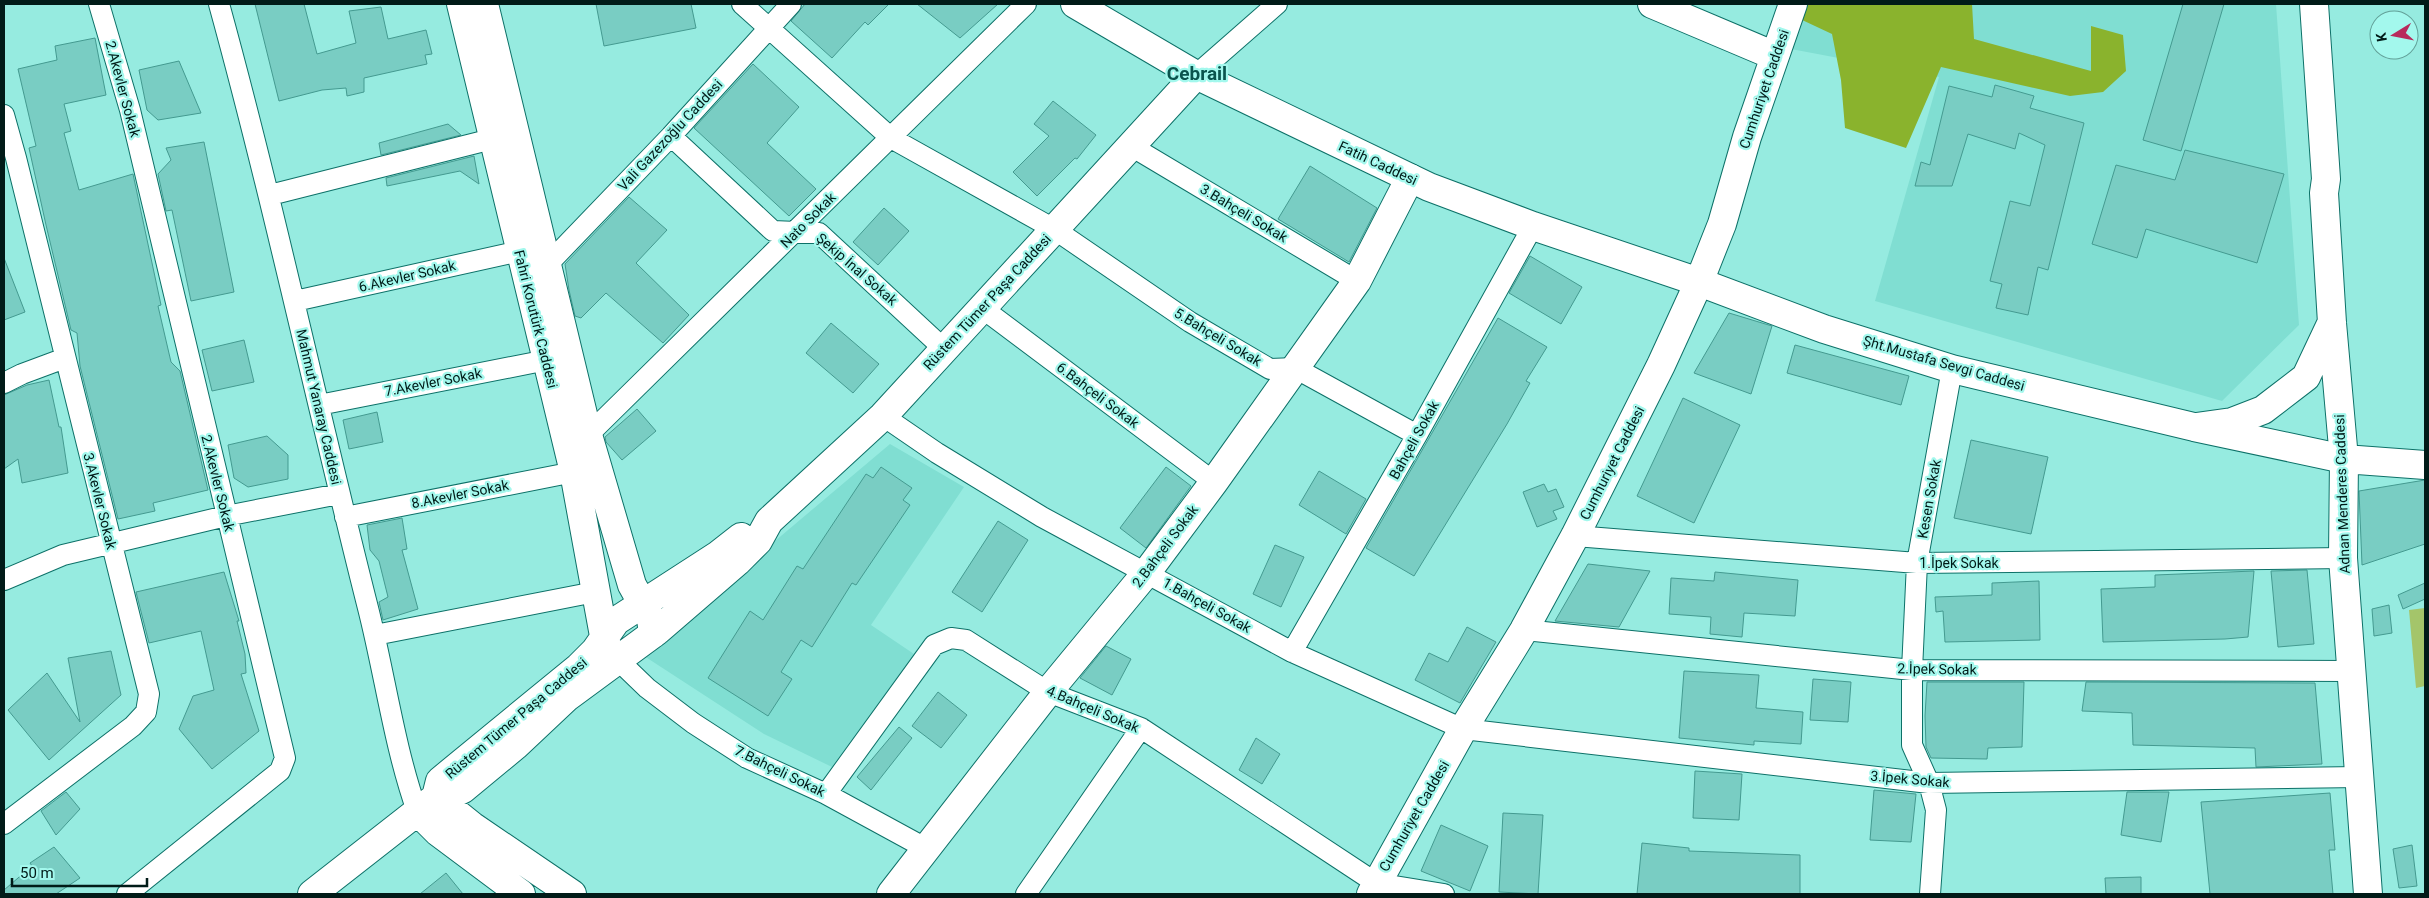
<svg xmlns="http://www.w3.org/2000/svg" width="2429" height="898" viewBox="0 0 2429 898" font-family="Roboto,sans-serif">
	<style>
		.built { fill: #80ded2 }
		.green { fill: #a4c56a }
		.forest { fill: #8ab32d }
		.building { fill: #79cdc3; stroke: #449a90 }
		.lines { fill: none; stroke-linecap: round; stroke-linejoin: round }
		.street-casing { stroke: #0d7168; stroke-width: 22 }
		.secondary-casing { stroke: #0d7168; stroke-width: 30 }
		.primary-casing { stroke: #0d7168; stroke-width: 30 }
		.street { stroke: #fff; stroke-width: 20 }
		.secondary { stroke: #fff; stroke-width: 28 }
		.primary { stroke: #fff; stroke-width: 28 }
		.labels { text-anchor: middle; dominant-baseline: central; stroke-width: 4.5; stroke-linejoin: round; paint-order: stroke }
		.street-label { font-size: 14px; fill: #011b18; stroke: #a3f8ed }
		.district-label { font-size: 19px; font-weight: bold; fill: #0a544d; stroke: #a3f8ed }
	</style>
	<rect width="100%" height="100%" fill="#96ebe0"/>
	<!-- built -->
	<path class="built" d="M1807,4H2276L2299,325L2222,401L1875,301L1939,77L1791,49Z
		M890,444L964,487L871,625L914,654L832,767L764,734L641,654Z"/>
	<!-- green -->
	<path class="green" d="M2425,608V686L2416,688L2409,610Z"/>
	<!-- forest -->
	<path class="forest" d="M1805,4H1972L1974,39L2091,71V26L2123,35L2126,71L2103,92L2070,96L1941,67L1906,148L1845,128L1841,80L1832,34L1800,19Z"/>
	<!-- building -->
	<path class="building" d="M255,4H304L317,54L356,43L349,11L381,7L388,39L426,30L432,54L425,55L427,64L364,78V92L347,96L346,88L322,90L279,101Z
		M596,4H691L696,28L604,46Z
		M805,4H889L868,25L865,22L832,58L791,21Z
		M917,4H998L960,38Z
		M2183,4H2224L2181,151L2143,140Z
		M95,38L106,95L64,104L71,131L64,133L79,190L133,174L161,305L158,306L171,362L180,371L208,490L153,503L155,511L118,519L80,366L77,333L71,330L46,225L29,148L36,146L18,69L57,60L55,46Z
		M179,61L201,113L158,120L147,110L139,70Z
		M753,64L799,107L767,143L816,189L789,216L694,128Z
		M1995,85L2034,96L2030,108L2084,123L2048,270L2038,267L2028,315L1996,308L2002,284L1990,281L2010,201L2030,206L2045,145L2019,133L2015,149L1968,134L1952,186H1915L1921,162L1930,165L1949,86L1992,97Z
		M1053,101L1096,135L1077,159L1075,158L1037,196L1013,172L1049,136L1034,124Z
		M448,124L461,135L381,155L379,143Z
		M204,142L234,292L191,301L172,210L166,211L158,174L171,160L166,148Z
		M2185,150L2284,174L2257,263L2146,229L2137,258L2092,244L2116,165L2175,180Z
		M474,156L479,184L460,171L387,186L386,178Z
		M1310,166L1377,208L1349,262L1278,219Z
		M629,197L667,230L636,263L689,315L663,343L606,293L581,318L575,316L569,290L565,264Z
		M884,208L909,231L878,265L853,242Z
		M1530,256L1582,287L1561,324L1509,293Z
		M4,258L25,312L4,320Z
		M1729,313L1772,326L1751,394L1694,373Z
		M1498,318L1547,347L1526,381L1530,383L1507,424L1414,576L1366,548Z
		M831,323L879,364L853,393L806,353Z
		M244,340L254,382L212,391L202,350Z
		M1795,345L1909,376L1901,405L1787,373Z
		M49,380L59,427H61L68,473L22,483L18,459L4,469V395L27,385Z
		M1683,398L1740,425L1694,523L1637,496Z
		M637,409L656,431L622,460L606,442L605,437Z
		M377,412L383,442L349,449L343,420Z
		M267,436L288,455V479L248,487L234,478L228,445Z
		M1971,440L2048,457L2031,534L1954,518Z
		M881,467L912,488L903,500L910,505L856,585L852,583L812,647L801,640L781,672L792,679L768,716L708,678L750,611L763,620L797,566L803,569L866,474L873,478Z
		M1166,467L1191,486L1146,548L1120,528Z
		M1319,471L1366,499L1346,534L1299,505Z
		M2425,480V544L2362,565L2359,491Z
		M1544,484L1548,492L1556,489L1564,507L1553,511L1557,519L1537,527L1523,492Z
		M402,518L407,549L402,550L418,609L383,620L379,602L388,597L379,561L370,550L367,525Z
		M998,521L1028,540L982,612L952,592Z
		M1275,545L1304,557L1281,607L1253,594Z
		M1588,564L1650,571L1619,627L1555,621Z
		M2307,570L2314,644L2278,647L2271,571Z
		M2254,571L2248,637L2225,639L2103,642L2101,589L2155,587V575Z
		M224,572L239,621H237L245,654L246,673L241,674L259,731L212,769L179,729L193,696L214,690L201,631L149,643L136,592Z
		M1715,572L1798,580L1795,616L1744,613L1742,637L1710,634L1711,617L1669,614L1671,578L1714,581Z
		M2039,581L2040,640L1945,642L1943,611L1936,612L1935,597L1992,595V583Z
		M2425,583V599L2403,609L2398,595Z
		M2389,605L2392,633L2374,636L2372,609Z
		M1467,627L1496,642L1460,703L1415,680L1429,653L1448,662Z
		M1106,646L1131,659L1112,695L1080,678Z
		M111,651L121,695L49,760L8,710L47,673L80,722L68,658Z
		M1684,671L1759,675L1756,708L1803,712L1801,744L1754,741V745L1679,738Z
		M1813,679L1851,682L1848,722L1810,720Z
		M1927,682H2024L2022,747L1988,748L1987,759L1931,758L1926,747L1925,716Z
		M2086,682L2315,683L2322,764L2256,767L2255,748L2133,745L2132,713L2082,711Z
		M938,692L967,715L941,748L912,726Z
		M899,727L912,738L871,790L857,777Z
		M1256,738L1280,754L1262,784L1239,770Z
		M1695,771L1742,774L1739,820L1693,818Z
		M1874,790L1916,794L1911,842L1870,840Z
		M66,792L80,809L56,835L41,811Z
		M2127,792H2169L2161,842L2121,835Z
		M2330,793L2335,850H2329L2333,894H2210L2201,802Z
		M1503,813L1543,815L1538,894L1499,892Z
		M1441,825L1488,846L1470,891L1421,871Z
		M1642,843L1689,848V851L1800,855V894H1637Z
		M2412,845L2417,886L2399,888L2393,849Z
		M54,847L80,878L56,894H4V890L32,866L30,863Z
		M446,873L463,894H420Z
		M2141,877V894H2106L2105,878Z"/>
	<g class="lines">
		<defs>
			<path id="street" d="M99,4L130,110L285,758L280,771L127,894
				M219,4C274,204 317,407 368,608C385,675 394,746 417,811
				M742,4L891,138L1054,229L1190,322L1270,369L1295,368L1417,435
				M1196,75L1277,4
				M4,115L16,158L149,694L146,712L133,726L4,824
				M671,136L773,231L819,233L944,349
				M1131,146L1357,281
				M270,195L492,139
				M548,264L671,136L791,4
				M295,301L520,251
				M982,308L1214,482
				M4,383L22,374L65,358
				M319,405L547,360
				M883,416L937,453L1042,517L1292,652L1463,729L1929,783L2359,777
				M588,435L1026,4
				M345,517L574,472
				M1575,536L1917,563L2343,558
				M4,580L63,555L226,516L339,494
				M1524,630L1912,670L2351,671
				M375,635L595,592
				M1292,652L1417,435L1533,226
				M619,661L647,688L693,723L747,758L826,794L927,849
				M826,794L934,645L951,638L966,640L1048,692L1141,728L1376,883L1444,894
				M1026,894L1141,728
				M1930,894L1936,810L1929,783L1912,745V670L1917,563L1952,369"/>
			<path id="secondary" d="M461,4L574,472L604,636L608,649L619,661
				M484,4L588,435L632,585L651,619L653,634
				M1652,4L1775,56
				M2314,4L2326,179L2324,193L2332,323L2344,459L2343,558L2368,894
				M2196,427L2232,422L2263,410L2306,377L2331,324
				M2344,459L2425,465
				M436,797L440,781L579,667L595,651L616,621L718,555L741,537
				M436,797L472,826L572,894
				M417,811L438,832L521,894
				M312,894L436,797L451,795L463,789L515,746L566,698L657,631L737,562L758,541L769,521L883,416L1196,75
				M891,894L1048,692L1147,572L1214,482L1357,281L1410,178
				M1371,894L1463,729L1524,630L1575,536L1661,365L1699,282L1722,224L1747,137L1793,4"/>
			<path id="primary" d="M1075,4L1196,75L1429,187L1533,226L1699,282L1824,329L1952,369L2194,427L2344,459"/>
		</defs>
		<!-- street casing -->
		<use href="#street" class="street-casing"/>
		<!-- secondary casing -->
		<use href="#secondary" class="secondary-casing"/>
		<!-- primary casing -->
		<use href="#primary" class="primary-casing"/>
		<!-- street -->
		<use href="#street" class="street"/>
		<!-- secondary -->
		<use href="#secondary" class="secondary"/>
		<!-- primary -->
		<use href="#primary" class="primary"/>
	</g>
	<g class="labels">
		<!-- street labels -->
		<g class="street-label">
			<text transform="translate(123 89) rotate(75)">2.Akevler Sokak</text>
			<text transform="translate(1764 89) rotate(-71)">Cumhuriyet Caddesi</text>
			<text transform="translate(670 135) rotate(-47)">Vali Gazezoğlu Caddesi</text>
			<text transform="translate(1378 163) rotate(25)">Fatih Caddesi</text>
			<text transform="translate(1244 213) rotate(31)">3.Bahçeli Sokak</text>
			<text transform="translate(808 220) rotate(-45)">Nato Sokak</text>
			<text transform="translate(857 269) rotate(41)">Şekip İnal Sokak</text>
			<text transform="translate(407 276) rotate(-13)">6.Akevler Sokak</text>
			<text transform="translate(987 302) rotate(-47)">Rüstem Tümer Paşa Caddesi</text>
			<text transform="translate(536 319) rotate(76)">Fahri Korutürk Caddesi</text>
			<text transform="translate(1218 337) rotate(31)">5.Bahçeli Sokak</text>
			<text transform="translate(1944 363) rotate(16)">Şht.Mustafa Sevgi Caddesi</text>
			<text transform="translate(433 382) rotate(-11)">7.Akevler Sokak</text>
			<text transform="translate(1098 395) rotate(37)">6.Bahçeli Sokak</text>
			<text transform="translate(319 407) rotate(77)">Mahmut Yanaray Caddesi</text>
			<text transform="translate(1414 440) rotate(-61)">Bahçeli Sokak</text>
			<text transform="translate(1612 463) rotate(-63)">Cumhuriyet Caddesi</text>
			<text transform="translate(218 483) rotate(76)">2.Akevler Sokak</text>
			<text transform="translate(460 494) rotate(-11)">8.Akevler Sokak</text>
			<text transform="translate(2342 494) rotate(-92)">Adnan Menderes Caddesi</text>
			<text transform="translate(1929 499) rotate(-80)">Kesen Sokak</text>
			<text transform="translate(100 501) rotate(76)">3.Akevler Sokak</text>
			<text transform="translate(1165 546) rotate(-53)">2.Bahçeli Sokak</text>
			<text x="1959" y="563">1.İpek Sokak</text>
			<text transform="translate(1207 605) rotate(29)">1.Bahçeli Sokak</text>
			<text transform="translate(1937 669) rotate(1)">2.İpek Sokak</text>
			<text transform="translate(1093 709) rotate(23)">4.Bahçeli Sokak</text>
			<text transform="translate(516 718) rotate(-40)">Rüstem Tümer Paşa Caddesi</text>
			<text transform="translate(780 771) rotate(26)">7.Bahçeli Sokak</text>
			<text transform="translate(1910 779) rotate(5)">3.İpek Sokak</text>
			<text transform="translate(1414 816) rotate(-60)">Cumhuriyet Caddesi</text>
		</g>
		<!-- district labels -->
		<g class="district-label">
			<text x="1197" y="73">Cebrail</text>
		</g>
	</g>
	<!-- border -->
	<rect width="2429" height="898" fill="none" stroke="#011b18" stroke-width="10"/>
	<!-- north arrow -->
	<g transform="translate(2394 35) rotate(260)"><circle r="24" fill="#a3f8ed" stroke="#62a098"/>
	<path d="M0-4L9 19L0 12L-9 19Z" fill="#b82a5c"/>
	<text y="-8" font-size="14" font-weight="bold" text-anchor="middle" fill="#011b18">K</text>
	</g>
	<!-- scale -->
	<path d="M12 878v8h135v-8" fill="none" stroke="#011b18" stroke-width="2.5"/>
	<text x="20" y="878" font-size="15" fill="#011b18" stroke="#a3f8ed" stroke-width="4" paint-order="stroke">50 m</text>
</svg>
